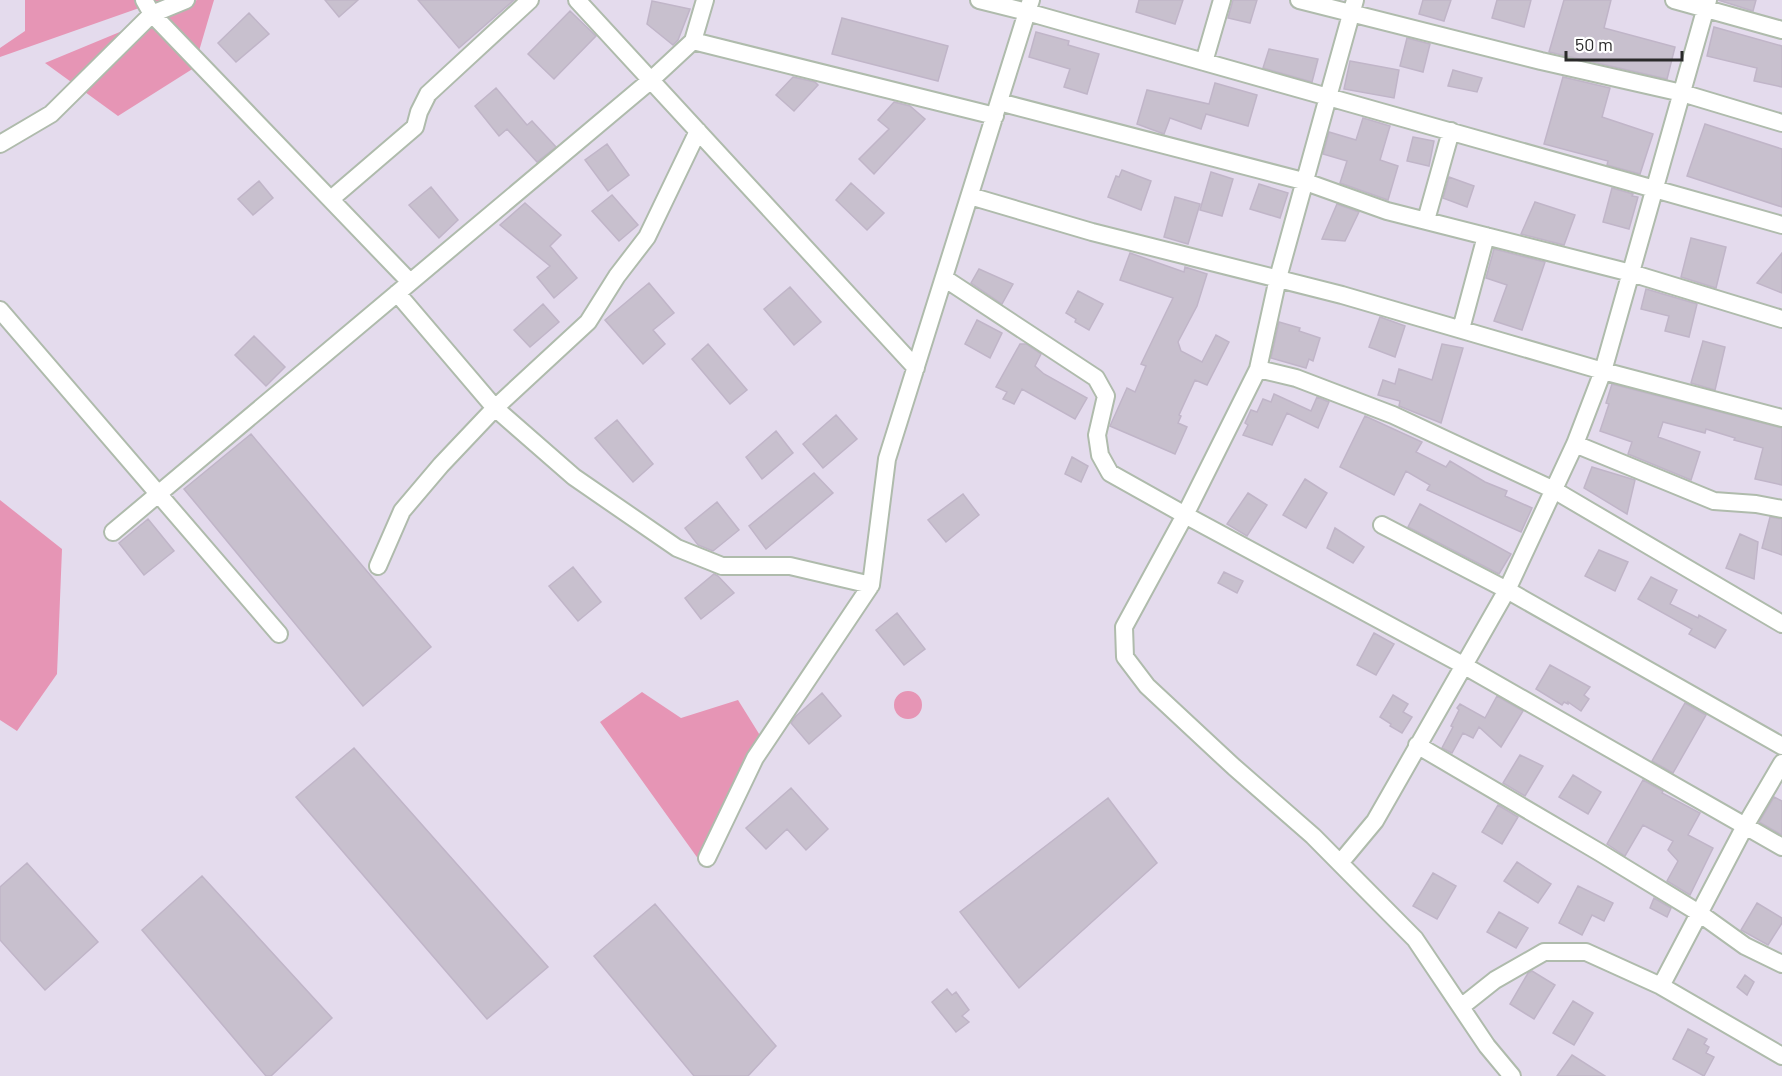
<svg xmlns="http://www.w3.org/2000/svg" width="1782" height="1076" viewBox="0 0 1782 1076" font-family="Barlow,sans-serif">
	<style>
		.green { fill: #e695b5 }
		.building { fill: #c8c0ce; stroke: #c0b5c8; stroke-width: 1.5 }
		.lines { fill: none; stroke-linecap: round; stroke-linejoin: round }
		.street-casing { stroke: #afbbac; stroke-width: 20 }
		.street { stroke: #fff; stroke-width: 16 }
	</style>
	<rect width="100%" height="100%" fill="#e4dbed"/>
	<!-- green -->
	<path class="green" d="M25,0H162L0,57V48L25,31Z
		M197,0H214L194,68L118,116L45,63Z
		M0,500L62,549L57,674L17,731L0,720Z
		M894 705a14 14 0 1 1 28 0a14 14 0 1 1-28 0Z
		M642,692L681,718L738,700L761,737L699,860L600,722Z"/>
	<!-- building -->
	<path class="building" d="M325,0H358L339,17Z
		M418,0H514L459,48Z
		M1139,0H1183L1175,24L1136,12Z
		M1233,0H1257L1250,23L1228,18Z
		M1423,0H1451L1444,21L1419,14Z
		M1497,0H1531L1524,27L1492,18Z
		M1564,0H1611L1604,28L1675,47L1667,79L1549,52Z
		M1718,0H1756L1753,11Z
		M652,1L690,9L678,40L673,45L647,24Z
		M570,11L596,36L554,79L528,54Z
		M249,13L269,34L236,62L218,43Z
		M842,18L948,46L938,81L832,54Z
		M1714,27L1782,46V87L1754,81L1757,68L1707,56Z
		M1036,32L1069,41L1068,45L1099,54L1087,94L1064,87L1070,69L1029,57Z
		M1407,38L1430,44L1423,72L1400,66Z
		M1269,49L1318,59L1312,82L1263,68Z
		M1350,61L1399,70L1394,98L1344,89Z
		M1453,70L1482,78L1477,92L1448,86Z
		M793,77L815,82L818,85L794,111L776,95Z
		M1563,77L1610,88L1602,117L1653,134L1640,174L1607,165L1608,161L1544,144Z
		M1215,83L1257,95L1248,126L1206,114L1201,129L1170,118L1164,134L1137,124L1147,90L1209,104Z
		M496,88L527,125L532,121L556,147L537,162L507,129L499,136L475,106Z
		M894,102L910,106L925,119L874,174L859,159L889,129L878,120Z
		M1363,118L1390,126L1380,160L1398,166L1388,200L1340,183L1347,161L1323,154L1329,132L1356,140Z
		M1705,124L1782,149V207L1687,176Z
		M1413,137L1434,141L1429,166L1407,161Z
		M607,144L629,175L608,191L585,160Z
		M1122,170L1151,181L1141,210L1108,197L1116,176L1119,177Z
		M1211,172L1233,179L1222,216L1200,210Z
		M1449,177L1474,186L1467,207L1443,198Z
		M259,181L273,198L253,215L238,199Z
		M851,183L884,213L867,230L836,200Z
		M1259,184L1288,193L1280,218L1250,209Z
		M431,187L458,220L439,238L409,205Z
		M1612,188L1633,194L1632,196L1638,197L1629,229L1603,222Z
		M612,195L638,225L619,241L592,211Z
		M1175,197L1200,204L1188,244L1164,237Z
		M1535,202L1575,215L1564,245L1521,234Z
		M525,203L561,235L550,246L577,278L554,298L537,277L550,266L500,225Z
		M1337,204L1359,212L1345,241L1322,239Z
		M1691,238L1726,247L1716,288L1681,277Z
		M1494,249L1545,262L1522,330L1494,321L1507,285L1486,278Z
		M1130,253L1184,272L1185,267L1207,274L1197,306L1178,342L1181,351L1202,362L1216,335L1229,342L1207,385L1195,380L1179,415L1181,416L1178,423L1187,427L1175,454L1110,426L1127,388L1135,392L1146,366L1141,364L1173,298L1120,280Z
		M1782,253V293L1757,283Z
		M979,269L1013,284L1002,304L971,283Z
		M649,283L674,313L653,330L665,344L643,364L605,320Z
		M790,287L821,322L794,345L764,309Z
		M1646,289L1697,304L1689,337L1665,331L1669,316L1641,309Z
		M1078,291L1103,304L1089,330L1075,322L1076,319L1066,313Z
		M543,304L559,322L530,347L514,330Z
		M1380,317L1405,326L1395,357L1369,347Z
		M977,320L1002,333L990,358L965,344Z
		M1279,322L1300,328L1299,331L1320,338L1313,361L1309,359L1306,368L1271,358Z
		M254,336L285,367L266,386L235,355Z
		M1703,341L1725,347L1715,390L1691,383Z
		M708,344L747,390L730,404L692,359Z
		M1020,344H1026L1041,354L1035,366L1044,374L1087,398L1075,419L1022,389L1014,404L1003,399L1007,392L996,387Z
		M1442,344L1463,348L1441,423L1399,406L1400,401L1378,395L1383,380L1395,384L1399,369L1432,380Z
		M1612,384L1782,428V485L1755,479L1763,448L1734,440L1735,438L1706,429L1705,433L1663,422L1658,437L1700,452L1691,480L1628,454L1632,442L1600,431L1609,404L1606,403Z
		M1274,394L1311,411L1317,397L1329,402L1318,428L1287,413L1272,445L1243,435L1248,425L1245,423L1251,410L1257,412L1263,399L1271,402Z
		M836,415L857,439L823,468L803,444Z
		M1365,416L1422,442L1416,452L1446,467L1450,461L1485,482L1507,491L1505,496L1532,508L1521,532L1427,490L1430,485L1406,471L1394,495L1340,467Z
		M617,420L653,464L633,482L595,438Z
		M776,431L793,453L762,479L746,457Z
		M251,434L431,647L363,706L184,489Z
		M1072,457L1088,466L1081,482L1065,474Z
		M1592,467L1635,480L1627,514L1584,488Z
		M814,473L833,493L766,549L749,526Z
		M1305,479L1327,493L1306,528L1283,515Z
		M1248,493L1267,505L1247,536L1227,524Z
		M963,494L979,515L946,542L928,520Z
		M717,502L739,530L713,551L698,545L685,528Z
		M1420,504L1511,554L1499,574L1408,527Z
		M1770,517L1782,519V555L1762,548Z
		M148,519L174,551L144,575L119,543Z
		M1335,528L1364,547L1353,563L1327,548Z
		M1740,534L1758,542L1754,579L1726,568Z
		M1599,550L1628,562L1615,591L1585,576Z
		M573,567L601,602L578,621L549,586Z
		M1224,572L1243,581L1237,593L1218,583Z
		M714,574L718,576L734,593L701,619L685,598Z
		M1651,577L1677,590L1670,604L1698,618L1699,615L1726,630L1715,648L1689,634L1692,629L1638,599Z
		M897,613L925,649L904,665L876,630Z
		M1374,633L1394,644L1376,675L1357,665Z
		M1550,665L1590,687L1584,695L1589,699L1581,711L1568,702V704L1564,702L1562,705L1536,689Z
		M822,693L841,716L809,744L791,723L796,716Z
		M1393,695L1408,704L1403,712L1412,717L1402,733L1390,726L1391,724L1380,717Z
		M1497,696L1523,711L1501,747L1479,727L1473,738L1463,733L1452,753L1442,748L1453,727L1451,726L1459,710L1457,708L1460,704L1485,718Z
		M1685,703L1706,715L1673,773L1652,761Z
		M354,748L548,967L487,1019L296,797Z
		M1520,755L1543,766L1525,796L1503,783Z
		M1573,775L1601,792L1588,814L1559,797Z
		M1643,780L1663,791L1662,793L1700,813L1688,835L1713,848L1690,895L1667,881L1678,861L1668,850L1673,841L1643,825L1625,856L1607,844Z
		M791,788L828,829L806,850L787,829L766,849L746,828Z
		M1774,797L1782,801V835L1759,822Z
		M1108,798L1157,863L1019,988L960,912Z
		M1498,805L1518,817L1502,844L1482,832Z
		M1517,862L1551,884L1538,903L1504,881Z
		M27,863L98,942L45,990L0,940V887Z
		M1433,873L1456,886L1437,919L1413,906Z
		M202,876L332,1018L271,1076H266L142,930Z
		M1578,886L1613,903L1604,921L1592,915L1582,935L1559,923Z
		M1654,898L1671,908L1667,917L1650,908Z
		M1757,903L1782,918V923L1768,945L1741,930Z
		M655,904L776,1046L748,1076H694L594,956Z
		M1499,912L1528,928L1516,948L1487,932Z
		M1532,971L1555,985L1534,1019L1510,1004L1528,973Z
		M1745,975L1754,982L1747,995L1737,987Z
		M947,989L952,995L956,992L969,1010L962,1016L969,1022L956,1032L932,1002Z
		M1573,1001L1593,1013L1574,1045L1553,1033Z
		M1688,1029L1707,1039L1704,1044L1709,1047L1706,1053L1714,1057L1704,1076L1673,1059Z
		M1572,1055L1605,1076H1557Z"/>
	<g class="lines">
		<defs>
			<path id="street" d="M144,0L152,14L410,282
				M577,0L916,368
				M1031,0L1027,12L1328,97L1278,278L1258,369L1185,515L1124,627L1125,657L1147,686L1234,767L1313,836L1415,939L1487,1046L1512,1076
				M1299,0L1541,61L1682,93L1782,123
				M1355,0L1328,97L1782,225
				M1674,0L1782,30
				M693,41L995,116
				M1204,62L1222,0
				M999,102L1303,181L1387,211L1631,273L1782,319
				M0,144L51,114L152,14L186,0
				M970,196L1092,232L1342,295L1603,371L1782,418
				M331,199L415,127L419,112L428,94L530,0
				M1426,220L1451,131
				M944,278L1096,378L1106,396L1097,435L1100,455L1110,473L1185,515L1463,665L1782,847
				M397,293L495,408L574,477L677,548L722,566H790L871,585L887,459L1027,12L979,0
				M0,310L279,634
				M1461,329L1486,236
				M1258,369L1296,378L1393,415L1554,490L1782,624
				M1575,444L1714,501L1756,504L1782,509
				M1382,525L1507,590L1782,746
				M113,532L651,80L693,41L705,0
				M378,566L402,511L441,465L495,408L588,322L617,276L647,237L698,131
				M1417,745L1599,852L1699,913L1745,946L1782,964
				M1782,763L1745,826L1661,986L1782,1056
				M707,858L755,758L871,585
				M1340,863L1375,821L1507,590L1575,444L1603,371L1708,0
				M1461,1007L1495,980L1544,952H1586L1661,986"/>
		</defs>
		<!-- street casing -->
		<use href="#street" class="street-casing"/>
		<!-- street -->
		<use href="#street" class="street"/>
	</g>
	<!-- scale -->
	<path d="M1566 51v9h116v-9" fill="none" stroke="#2a2a2a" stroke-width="3"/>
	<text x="1575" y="51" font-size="18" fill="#2a2a2a" stroke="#ffffff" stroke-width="4.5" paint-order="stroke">50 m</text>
</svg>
